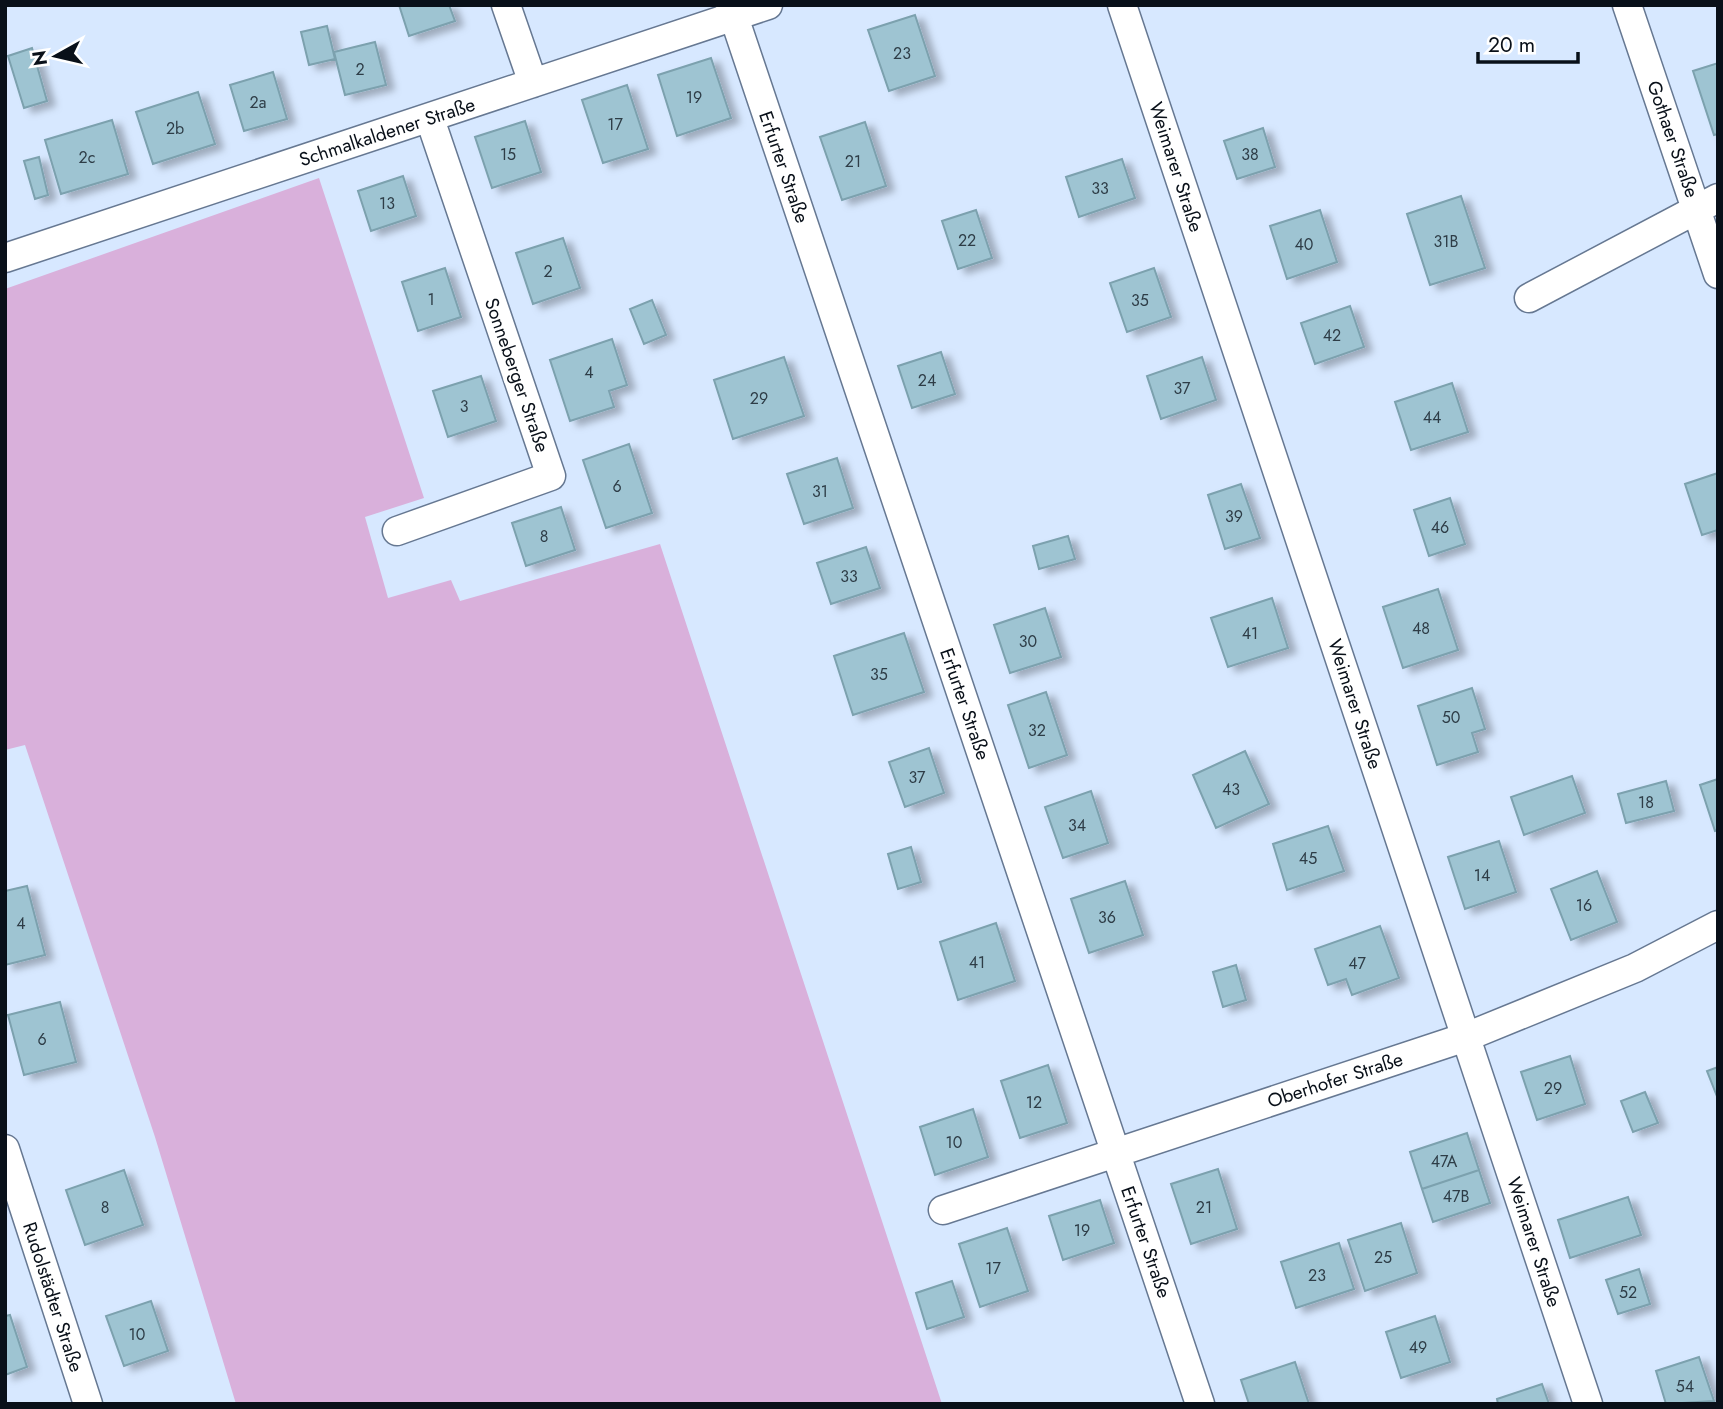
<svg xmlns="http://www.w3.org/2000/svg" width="1723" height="1409" viewBox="0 0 1723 1409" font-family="Jost,sans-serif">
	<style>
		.green { fill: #d9b0db }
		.building { fill: #9ec4d2; stroke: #7ca1ae; stroke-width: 2; filter: url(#shadow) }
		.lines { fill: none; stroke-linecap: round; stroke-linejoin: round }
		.minor-casing { stroke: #667892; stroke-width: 31 }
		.minor { stroke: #fff; stroke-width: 28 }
		.labels { text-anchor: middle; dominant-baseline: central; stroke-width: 7; stroke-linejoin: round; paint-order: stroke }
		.number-label { font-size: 16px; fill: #2e3d47 }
		.street-label { font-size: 19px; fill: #091019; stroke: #fff }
	</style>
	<defs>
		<filter id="shadow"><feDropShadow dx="8" dy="4.5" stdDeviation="3.5" flood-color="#0004"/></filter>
	</defs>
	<rect width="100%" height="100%" fill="#d7e8ff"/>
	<!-- green -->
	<path class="green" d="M319,178L424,498L365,517L388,598L451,580L460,601L660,544L942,1404H236L155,1137L25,745L5,750V289Z"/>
	<!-- building -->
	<path class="building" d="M399,5H449L455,21L409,36Z
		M915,15L935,76L889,91L868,30Z
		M327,26L335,59L309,65L301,32Z
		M375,42L386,85L345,95L334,52Z
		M32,48L47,101L24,108L8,56Z
		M711,58L731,118L677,136L658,75Z
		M1718,63V134L1714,135L1693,71Z
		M273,72L287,119L244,131L230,85Z
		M627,85L648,149L603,163L582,100Z
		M198,92L215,144L153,164L136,112Z
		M112,120L128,174L61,194L45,140Z
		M525,121L541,172L492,188L475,137Z
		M865,122L886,186L842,200L820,137Z
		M1263,128L1275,167L1237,179L1224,141Z
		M39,157L48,195L35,199L24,161Z
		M1122,159L1135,198L1079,217L1066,177Z
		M403,176L416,216L371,231L358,191Z
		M1461,196L1485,268L1430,285L1407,214Z
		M976,210L992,258L958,269L942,221Z
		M1320,210L1337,262L1287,279L1270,226Z
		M563,238L580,288L533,304L516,253Z
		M445,268L461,317L418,331L402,282Z
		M1154,268L1171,317L1127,332L1110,283Z
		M652,300L666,335L644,344L630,309Z
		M1350,306L1364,347L1315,364L1301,323Z
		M612,339L627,385L609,391L614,407L570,421L550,360Z
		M941,352L955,394L912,408L898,366Z
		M784,357L804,416L733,439L714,380Z
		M1202,357L1216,400L1161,419L1147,376Z
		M481,376L496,421L448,437L433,391Z
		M1452,383L1468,432L1411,450L1395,402Z
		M629,444L652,513L606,528L583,460Z
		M837,458L853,508L804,524L787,474Z
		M1718,473V530L1702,535L1685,484Z
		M1241,484L1260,538L1225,549L1208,495Z
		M1450,498L1465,544L1429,556L1414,510Z
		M561,507L575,550L526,566L512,523Z
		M1068,536L1075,559L1039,569L1033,546Z
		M866,547L880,588L831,604L817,563Z
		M1438,589L1458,650L1403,668L1383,607Z
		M1272,598L1288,648L1228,667L1211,618Z
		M1045,608L1061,657L1010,673L994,625Z
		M904,633L924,692L853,715L834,656Z
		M1472,688L1485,729L1472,733L1478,752L1437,765L1418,706Z
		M1046,692L1067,755L1029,768L1008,705Z
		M929,748L944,793L905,807L889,762Z
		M1245,751L1269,804L1216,828L1193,775Z
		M1572,776L1585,813L1524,835L1511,797Z
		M1718,779V830L1715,831L1700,785Z
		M1666,781L1674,811L1626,823L1618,794Z
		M1091,791L1108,843L1063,858L1045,807Z
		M1328,826L1344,871L1287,890L1273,844Z
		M1499,841L1516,892L1465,909L1448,857Z
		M911,847L921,882L898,889L888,854Z
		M1597,871L1617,922L1571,940L1551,889Z
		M1125,881L1143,935L1089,953L1071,899Z
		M27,886L45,955L5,965V891Z
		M996,923L1015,981L958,1000L940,942Z
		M1380,926L1399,978L1352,995L1346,979L1328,985L1315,949Z
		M1236,965L1246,1000L1223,1007L1213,972Z
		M60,1002L76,1062L24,1075L8,1015Z
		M1570,1056L1585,1104L1537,1120L1521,1072Z
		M1048,1065L1067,1123L1020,1138L1001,1081Z
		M1718,1067V1099L1707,1071Z
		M1645,1092L1658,1123L1633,1132L1621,1101Z
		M973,1109L988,1157L935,1175L920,1127Z
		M1467,1133L1479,1170L1422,1189L1410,1152Z
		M1218,1169L1237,1229L1191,1244L1171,1184Z
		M124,1170L143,1225L85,1245L66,1190Z
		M1479,1170L1490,1203L1433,1222L1422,1189Z
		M1628,1197L1641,1235L1570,1258L1558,1220Z
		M1100,1200L1114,1243L1063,1260L1049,1216Z
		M1401,1223L1417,1273L1365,1291L1348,1240Z
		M1007,1228L1028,1291L980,1307L959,1244Z
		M1339,1243L1354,1289L1296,1308L1281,1262Z
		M1639,1269L1650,1304L1618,1314L1606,1280Z
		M952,1281L964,1317L927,1329L916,1293Z
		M151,1301L168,1351L124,1366L106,1316Z
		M10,1315L27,1367L5,1375V1316Z
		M1435,1316L1450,1362L1401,1378L1386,1332Z
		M1699,1357L1714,1401L1666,1404L1656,1371Z
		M1295,1362L1309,1404H1249L1241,1380Z
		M1542,1384L1549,1404H1498L1497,1399Z"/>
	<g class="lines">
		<defs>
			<path id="minor" d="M506,5L533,83
				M730,5L1200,1404
				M1122,5L1588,1404
				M1627,5L1718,274
				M5,258L768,5
				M1529,298L1718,198
				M397,531L551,476L430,119
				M5,1149L88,1404
				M943,1210L1466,1037L1635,968L1718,925"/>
		</defs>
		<!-- minor casing -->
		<use href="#minor" class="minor-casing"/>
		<!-- minor -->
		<use href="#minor" class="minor"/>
	</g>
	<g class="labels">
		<!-- number labels -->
		<g class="number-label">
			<text x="902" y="53">23</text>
			<text x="360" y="69">2</text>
			<text x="694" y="97">19</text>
			<text x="258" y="102">2a</text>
			<text x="615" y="124">17</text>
			<text x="175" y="128">2b</text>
			<text x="508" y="154">15</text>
			<text x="1250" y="154">38</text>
			<text x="87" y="157">2c</text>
			<text x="853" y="161">21</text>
			<text x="1100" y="188">33</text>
			<text x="387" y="203">13</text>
			<text x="967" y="240">22</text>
			<text x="1446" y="241">31B</text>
			<text x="1304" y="244">40</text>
			<text x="548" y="271">2</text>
			<text x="431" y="299">1</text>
			<text x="1140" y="300">35</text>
			<text x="1332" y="335">42</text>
			<text x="589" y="372">4</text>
			<text x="927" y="380">24</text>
			<text x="1182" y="388">37</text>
			<text x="759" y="398">29</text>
			<text x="464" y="406">3</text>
			<text x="1432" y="417">44</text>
			<text x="617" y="486">6</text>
			<text x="820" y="491">31</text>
			<text x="1234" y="516">39</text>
			<text x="1440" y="527">46</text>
			<text x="544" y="536">8</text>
			<text x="849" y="576">33</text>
			<text x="1421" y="628">48</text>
			<text x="1250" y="633">41</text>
			<text x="1028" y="641">30</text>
			<text x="879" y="674">35</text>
			<text x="1451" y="717">50</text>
			<text x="1037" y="730">32</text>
			<text x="917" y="777">37</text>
			<text x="1231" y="789">43</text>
			<text x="1646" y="802">18</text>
			<text x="1077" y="825">34</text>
			<text x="1308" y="858">45</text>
			<text x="1482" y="875">14</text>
			<text x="1584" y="905">16</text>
			<text x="1107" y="917">36</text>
			<text x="21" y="923">4</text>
			<text x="977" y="962">41</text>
			<text x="1357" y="963">47</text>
			<text x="42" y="1039">6</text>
			<text x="1553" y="1088">29</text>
			<text x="1034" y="1102">12</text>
			<text x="954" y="1142">10</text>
			<text x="1444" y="1161">47A</text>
			<text x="1456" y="1196">47B</text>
			<text x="105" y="1207">8</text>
			<text x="1204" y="1207">21</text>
			<text x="1082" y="1230">19</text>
			<text x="1383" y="1257">25</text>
			<text x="993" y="1268">17</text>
			<text x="1317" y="1275">23</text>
			<text x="1628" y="1292">52</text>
			<text x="137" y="1334">10</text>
			<text x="1418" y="1347">49</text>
			<text x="1685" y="1386">54</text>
		</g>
		<!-- street labels -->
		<g class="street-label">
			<text transform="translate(387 132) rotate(-18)">Schmalkaldener Straße</text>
			<text transform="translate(1673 139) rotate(71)">Gothaer Straße</text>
			<text transform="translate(784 167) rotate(71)">Erfurter Straße</text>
			<text transform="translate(1176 167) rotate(72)">Weimarer Straße</text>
			<text transform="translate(517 375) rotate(71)">Sonneberger Straße</text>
			<text transform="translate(965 704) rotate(71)">Erfurter Straße</text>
			<text transform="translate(1355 704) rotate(72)">Weimarer Straße</text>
			<text transform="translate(1335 1080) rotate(-18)">Oberhofer Straße</text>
			<text transform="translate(1146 1242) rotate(71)">Erfurter Straße</text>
			<text transform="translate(1534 1242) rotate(72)">Weimarer Straße</text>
			<text transform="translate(53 1297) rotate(72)">Rudolstädter Straße</text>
		</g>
	</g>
	<!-- border -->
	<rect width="1723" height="1409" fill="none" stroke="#091019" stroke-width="14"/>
	<!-- north arrow -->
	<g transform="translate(56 56) rotate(262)" stroke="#ffffff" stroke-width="5" paint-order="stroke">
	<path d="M0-5L12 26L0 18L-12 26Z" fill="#091019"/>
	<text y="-10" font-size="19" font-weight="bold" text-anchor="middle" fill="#091019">N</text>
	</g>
	<!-- scale -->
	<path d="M1478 52v10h100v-10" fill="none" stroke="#091019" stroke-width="3.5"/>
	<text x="1488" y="52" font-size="21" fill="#091019" stroke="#ffffff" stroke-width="5" paint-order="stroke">20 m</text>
</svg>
